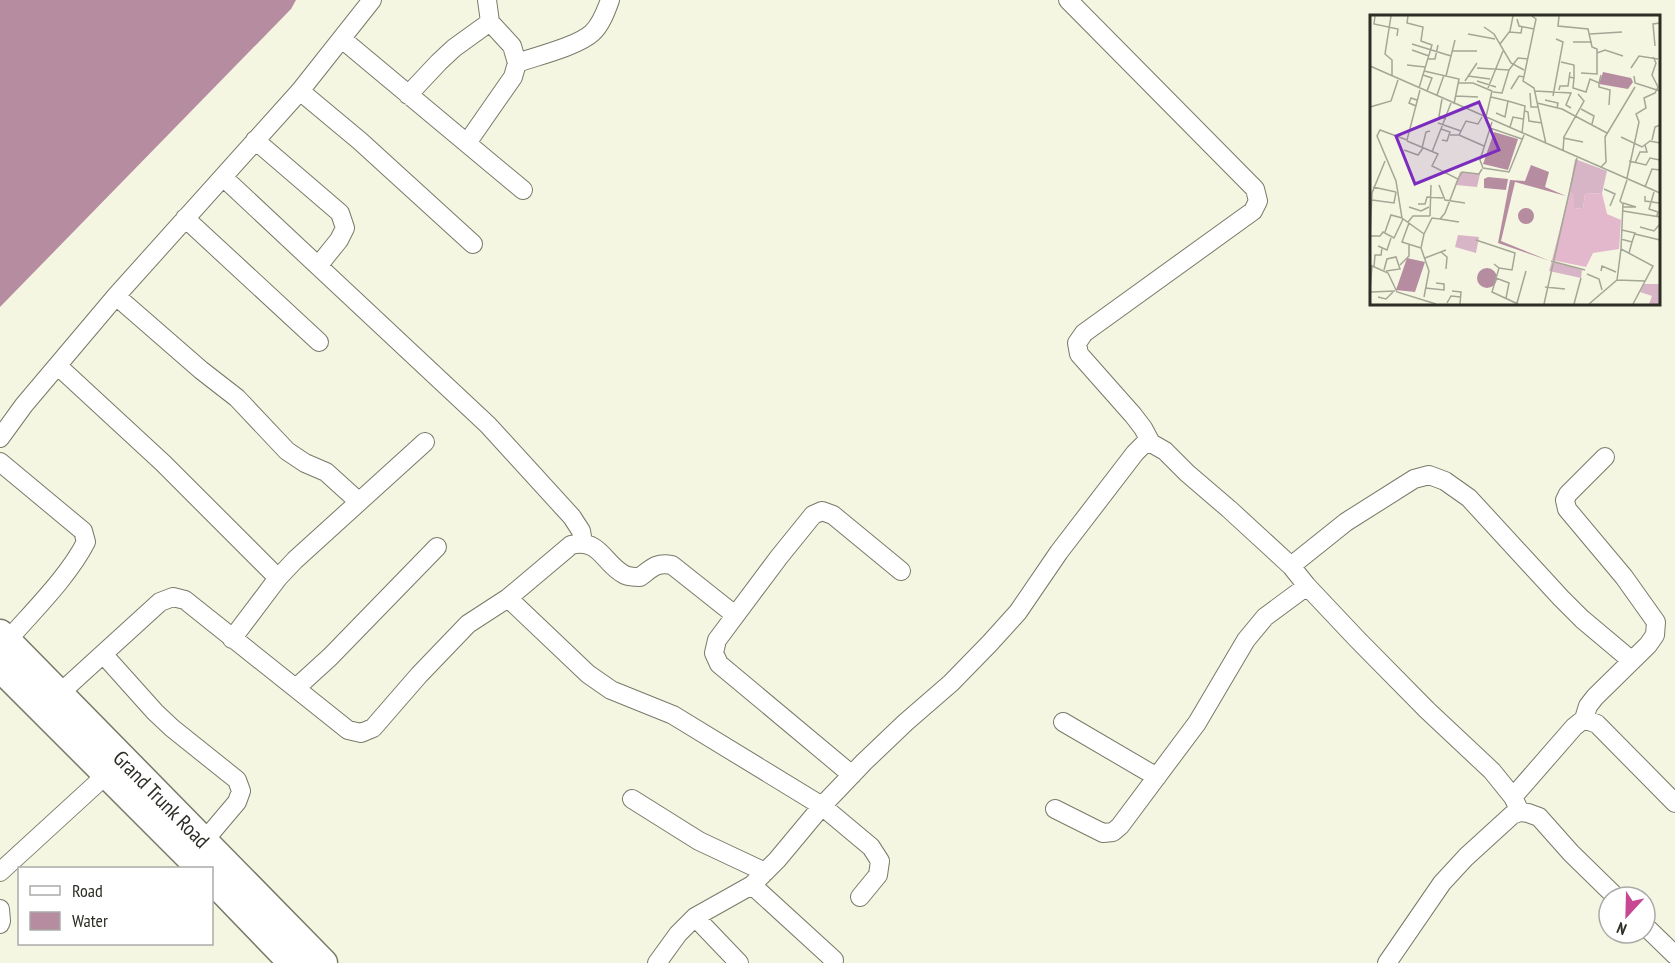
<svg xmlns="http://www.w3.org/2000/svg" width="1675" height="963" viewBox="0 0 1675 963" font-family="'PT Sans Narrow',sans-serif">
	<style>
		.water { fill: #b68ca1 }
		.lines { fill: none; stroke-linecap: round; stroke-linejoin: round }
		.street-casing { stroke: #787a68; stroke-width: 20 }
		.primary-casing { stroke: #787a68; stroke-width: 31 }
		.street { stroke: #fff; stroke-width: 18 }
		.primary { stroke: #fff; stroke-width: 28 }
		.labels { text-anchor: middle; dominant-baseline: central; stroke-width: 4.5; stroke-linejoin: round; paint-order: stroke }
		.street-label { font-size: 21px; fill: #2c2d25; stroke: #fff }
		.inset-road { fill: none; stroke: #a4a696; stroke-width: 1.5 }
		.view { fill: #7b2cbf; fill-opacity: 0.15; stroke: #7b2cbf; stroke-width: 3 }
		.inset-edge { fill: none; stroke: #2c2d25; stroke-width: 3 }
	</style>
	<rect width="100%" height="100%" fill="#f4f6e2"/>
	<!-- water -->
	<path class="water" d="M0,0H296L291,9L0,307Z"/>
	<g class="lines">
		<defs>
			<path id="street" d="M1068,0L1255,189L1258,201L1253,211L1084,333L1077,343L1079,354L1133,415L1143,428L1151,443L1165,451L1187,473L1229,509L1291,566L1307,586L1357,639L1427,710L1492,771L1513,797L1520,812
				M342,39L523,190
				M517,63C537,56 578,46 592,33C601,25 606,11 610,0
				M300,91L360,141L473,244
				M408,95L439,62L454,48L490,22
				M255,140L340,213L345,228L339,240L318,266
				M467,143L513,77L517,63L512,46L490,22L487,0
				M223,177L488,425L572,517L581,531L583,542
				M185,218L319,342
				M116,296L201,370L237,398L287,451L305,463L326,472L358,501
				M58,366L163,463L278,578
				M0,438L24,405L116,296L300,91L372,0
				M0,462L83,531L86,542C68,577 33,611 7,641
				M1291,566L1346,522L1414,479L1429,475L1445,481L1469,498L1561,598L1582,619L1632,661
				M508,598L588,674L611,690L673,715L822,806L871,847L880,861L878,875L860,897
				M232,639L278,578L295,560L425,442
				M103,654L155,712L172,728L237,780L241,791L237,802L204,841
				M296,688L330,657L437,547
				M59,694L160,602L173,597L185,600L348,730L361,733L373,728L419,675L468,624L508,598L571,545C601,538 603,564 625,575C630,577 635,577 640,577C652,568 656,562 672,565L735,615
				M1584,719L1588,706L1595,697L1648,645L1655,635L1656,622L1624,577L1567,509L1565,500L1568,494L1605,457
				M1063,722L1157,777
				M852,775L719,664L714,653L717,640L779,557L813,515L822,511L833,515L901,571
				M1513,797L1574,727L1584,719L1597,724L1675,803
				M632,799L699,841L765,872
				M1055,809L1103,833L1113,832L1120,826L1197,723L1246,640L1265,617L1307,586
				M0,872L107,774
				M752,885L834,960
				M0,909L1,921L0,924
				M695,917L739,963
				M1645,926L1675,955
				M657,963L678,934L695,917L752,885L777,860L822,806L864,762L906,722L951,683L990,643L1018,612L1059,552L1135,453L1143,445L1151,443
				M1387,963L1442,883L1466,857L1512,815L1520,812L1528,813L1539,817L1571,853L1616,897"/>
			<g id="primary">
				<path id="s1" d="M0,634L323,963"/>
				<path d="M0,667L201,868"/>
				<path d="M212,879L293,963"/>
			</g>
		</defs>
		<!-- street casing -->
		<use href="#street" class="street-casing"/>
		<!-- primary casing -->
		<use href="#primary" class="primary-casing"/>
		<!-- street -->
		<use href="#street" class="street"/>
		<!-- primary -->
		<use href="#primary" class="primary"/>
	</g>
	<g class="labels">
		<!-- street labels -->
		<g class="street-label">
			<text stroke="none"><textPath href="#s1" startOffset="231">Grand Trunk Road</textPath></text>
		</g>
	</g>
	<!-- overview -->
	<g transform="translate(1370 15)">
		<rect width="290" height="290" fill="#f4f6e2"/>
		<path d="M205,144L237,156L232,178L215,179L213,194L203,193L204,180L199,177ZM90,157L110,159L107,172L86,170ZM88,220L109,222L106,238L85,232ZM182,246L212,255L211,263L179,256ZM274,269H289V289H279L282,281L270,277Z" fill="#d8b5c6"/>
		<path d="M199,178H204V193L213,194L215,179L232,178L237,199L251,205L249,234L223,238L216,252L182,245Z" fill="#e3b7cc"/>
		<path d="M233,57L261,63L263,67L258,74L229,69ZM124,117L148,124L138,155L113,149ZM161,150L179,157L175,172L196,181L145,167L131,226L180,246L128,228L140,165L155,166ZM118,162L138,164L136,175L114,173V164ZM148 201a8 8 0 1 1 16 0a8 8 0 1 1-16 0ZM37,243L55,247L45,277L26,275ZM107 263a10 10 0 1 1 20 0a10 10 0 1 1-20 0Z" fill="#b68ca1"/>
		<path class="inset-road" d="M5,1L4,9L28,14L27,21M21,1L15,39L22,45V61M38,1L37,8L53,12L51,26L62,30L49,73M162,1L166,4L153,66L164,73L176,129M189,1L188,11L218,14L222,32L227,34V59L211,58M147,4L149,11L164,14M114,12L124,19L141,48L154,55M139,17L151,18L152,12M98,19L125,24M220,19L252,17M203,27H222M42,29L81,41L85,25M130,29L140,16L143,1M285,31L283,9L290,8M42,35L59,41M83,36H107M227,38L235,35L253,41M58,44H65L68,30M191,47L204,50V63M37,50L55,52M0,51L290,178M107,53L139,55L148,43L158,44M261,53L269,41L288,44M54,56L89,64L84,89M53,60L62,63L57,76M76,61L81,41M98,61L120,64M264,61L265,68L290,76M199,62L204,63L203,73L216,77L220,64L229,68L231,60M95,66L107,48M107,66L126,72M89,68H103L122,76L116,102M229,68V72L240,75L239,90M118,73L133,36M141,74L149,61L154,62M50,75L37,125L10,115L7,121L26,166L32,203L54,219L51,233L59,256L54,282M189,75L190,71H198L200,57M165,76L201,78L196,90L201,93M123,77L132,78L139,55M160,78L161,92H168M67,80L74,60M86,81L108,82M183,81L193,27L186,24M121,82L138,86L135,102L126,98M72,84L69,101L76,104M175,85L188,88L187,93M138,86L155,91L152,118M167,88L192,94L237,118M46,91L39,88L41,83L47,85M0,92L21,86L28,65M211,94L224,101L222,109M155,96L158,97L159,106L172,108M122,107L110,145L113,153L139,157L154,120M68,108L91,116M140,112L143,102L153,104M120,113L152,124M71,114L80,117L77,126L72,125M80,120H89L96,106L108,109L112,102M89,120L114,131M251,122L272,132L280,126L290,128M193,123L213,127M282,125L285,112L290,110M37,126L68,139L62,151L88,164L75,198L70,204L62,203L54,219M52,133L56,117L60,116M34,135L48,140L53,133M193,136L194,122L214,86L208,79M62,137L81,88M259,146L276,150L280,143L290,145M265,148L270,137H277L275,130M231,152L236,147L235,122L265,72M257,163L269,107L266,99L276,93L274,83L285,78L288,72L282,60L286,48L283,42M88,164L92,157L109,159L112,154M257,165L250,186L253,189L251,234L283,251L263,289M69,170L75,185L95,188M3,172L26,177M275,172L282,154L290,155M234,174L245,179L240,191M284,177L279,194L288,197L287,201M275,181V186L289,188M2,185L24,188L26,177M48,189H55L57,182L73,183M39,192L51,196L59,192M253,192H266L253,188M253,196L290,202M60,201L61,170M70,204L89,207M38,207L43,201H60M39,208L32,227L51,233M270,212L284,216L290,209M252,215L265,218L262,227M15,217L21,200L32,203M265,219L290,225M0,221H10L13,217L24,223L33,204M0,222L2,178L15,146M251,224L262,227L259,238M106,225L145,238L142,255L129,253M8,231L17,235L21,223M71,237L77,242L76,254M55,243L76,235M181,246L215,255M124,249L129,253L122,277L148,289M0,250L18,258L27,277L66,289M30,250L39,241V230M4,252L5,240H11L12,233M14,255L17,244L26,242L30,254L16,256M231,256L232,251L246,257M217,259L229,264L232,275M126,263L139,268L136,283M247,265L251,234M175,272L195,274M55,273L74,275V269L66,268M0,276L2,251M82,276L91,277L90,289M1,277L25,276M8,282L16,284L23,277M77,288L81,281L91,282M147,288L156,256M174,289L207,143M204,289L211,263M219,289L247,265L275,266"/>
		<path class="view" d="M109,87L129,135L45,169L26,121Z"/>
		<rect width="290" height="290" class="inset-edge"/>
	</g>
	<!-- legend -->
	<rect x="18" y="867" width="195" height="78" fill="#ffffff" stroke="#ababa8" stroke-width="1.5"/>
	<rect x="30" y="886" width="30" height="9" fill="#ffffff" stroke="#ababa8" stroke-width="1.5"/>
	<text x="72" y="897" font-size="18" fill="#2c2d25">Road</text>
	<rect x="30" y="912" width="30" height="18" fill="#b68ca1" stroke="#ababa8" stroke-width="1.5"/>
	<text x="72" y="927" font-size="18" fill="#2c2d25">Water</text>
	<!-- north arrow -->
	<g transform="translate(1627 915) rotate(202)"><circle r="28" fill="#ffffff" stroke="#ababa8" stroke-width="1.5"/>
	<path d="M0-4.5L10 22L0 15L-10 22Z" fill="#c74792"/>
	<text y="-9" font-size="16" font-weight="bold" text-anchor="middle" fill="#2c2d25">N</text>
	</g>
</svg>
